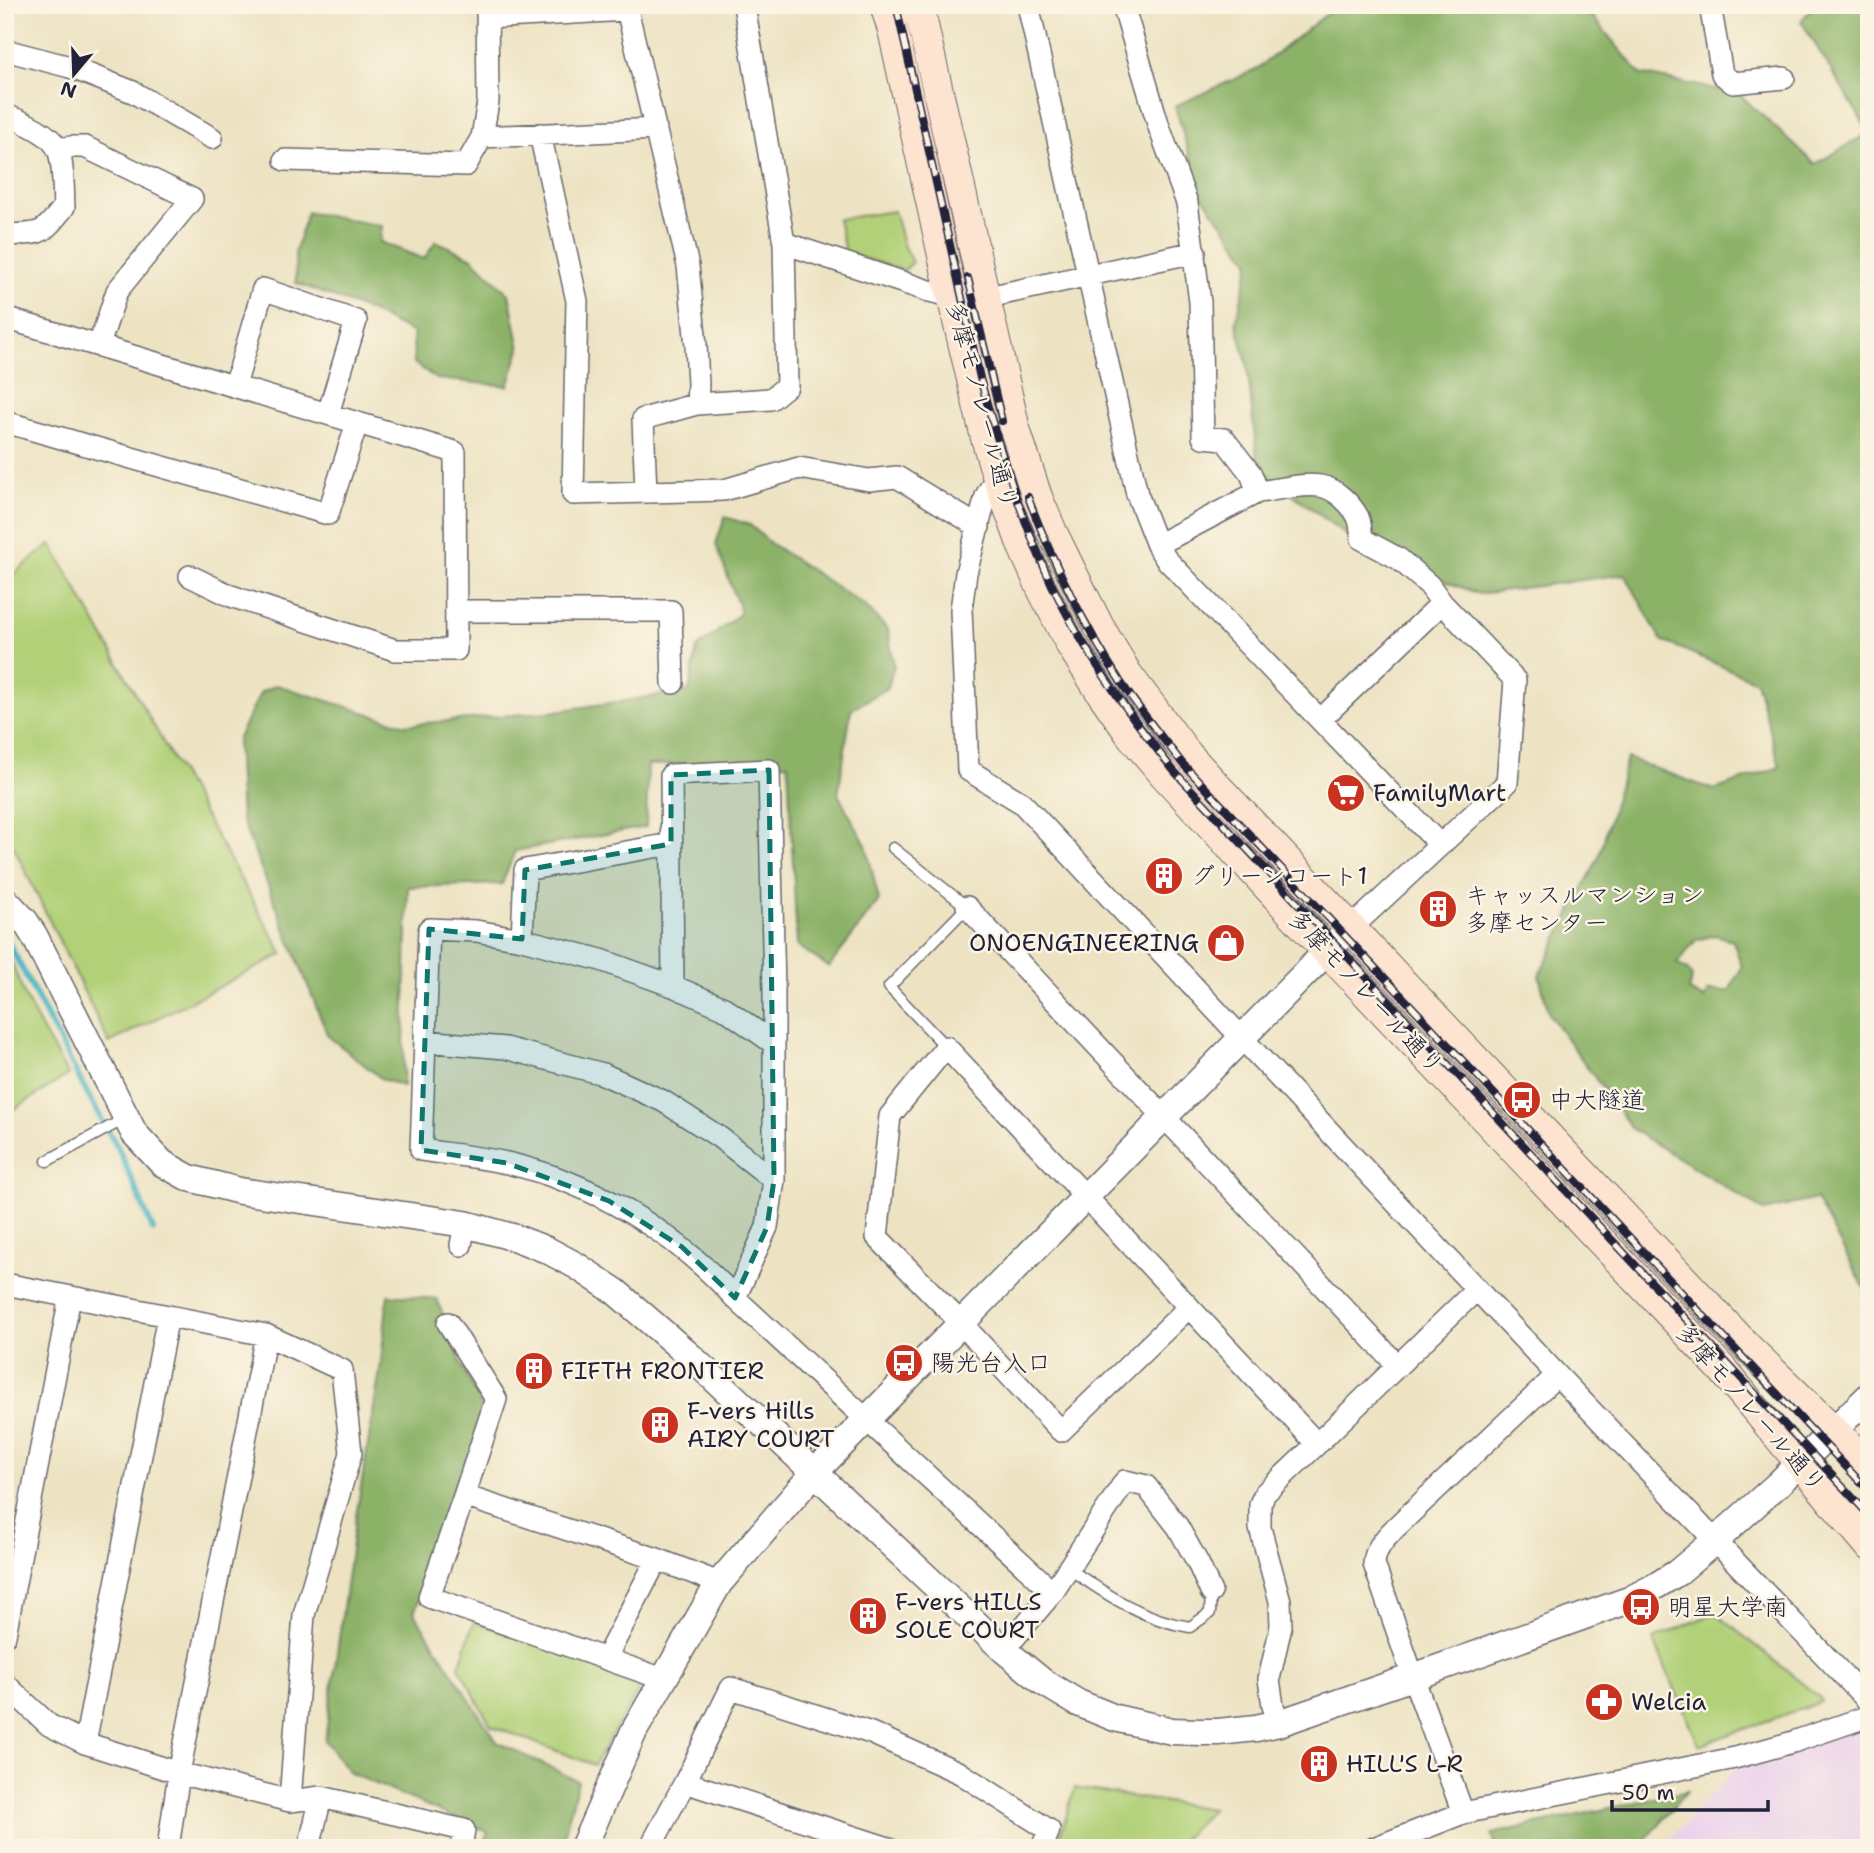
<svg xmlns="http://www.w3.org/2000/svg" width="1874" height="1853" viewBox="0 0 1874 1853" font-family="'Shantell Sans','Klee One',sans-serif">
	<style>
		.built { fill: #ebd1eb }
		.green { fill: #b1d077; stroke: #6a7959; stroke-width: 2 }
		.forest { fill: #8cb268; stroke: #576a52; stroke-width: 2; fill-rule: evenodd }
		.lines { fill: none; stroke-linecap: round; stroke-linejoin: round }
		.stream { stroke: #48b4c4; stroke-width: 6 }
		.service-casing { stroke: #69666b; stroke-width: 13 }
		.minor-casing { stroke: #69666b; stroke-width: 24 }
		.tertiary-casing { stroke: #69666b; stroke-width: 29 }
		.secondary-casing { stroke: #69666b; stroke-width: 32 }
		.service { stroke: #fff; stroke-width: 10 }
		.minor { stroke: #fff; stroke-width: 21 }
		.tertiary { stroke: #fff; stroke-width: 26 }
		.secondary { stroke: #fde4d1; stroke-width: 30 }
		.rail-casing { stroke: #22223b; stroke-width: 8 }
		.rail { stroke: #fcf5e5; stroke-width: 5; stroke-dasharray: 16; stroke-linecap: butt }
		.marked { fill: #0f766e; fill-opacity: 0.2; stroke: #0f766e; stroke-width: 5; stroke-dasharray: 14 9; stroke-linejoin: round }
		.labels { text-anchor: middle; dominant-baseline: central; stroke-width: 5; stroke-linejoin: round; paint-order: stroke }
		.street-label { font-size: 24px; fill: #22223b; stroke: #fcf5e5 }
		.poi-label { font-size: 24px; fill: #22223b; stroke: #fcf5e5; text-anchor: start }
	</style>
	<rect width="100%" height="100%" fill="#fcf5e5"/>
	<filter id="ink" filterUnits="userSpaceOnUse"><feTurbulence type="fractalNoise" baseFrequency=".0143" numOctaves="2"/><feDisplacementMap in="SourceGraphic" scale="14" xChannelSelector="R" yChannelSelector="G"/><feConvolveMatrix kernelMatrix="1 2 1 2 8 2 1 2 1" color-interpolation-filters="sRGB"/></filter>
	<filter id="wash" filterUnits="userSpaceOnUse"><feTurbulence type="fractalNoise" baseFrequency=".00686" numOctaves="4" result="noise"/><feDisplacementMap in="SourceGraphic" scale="28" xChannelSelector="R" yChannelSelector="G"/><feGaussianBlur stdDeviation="1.57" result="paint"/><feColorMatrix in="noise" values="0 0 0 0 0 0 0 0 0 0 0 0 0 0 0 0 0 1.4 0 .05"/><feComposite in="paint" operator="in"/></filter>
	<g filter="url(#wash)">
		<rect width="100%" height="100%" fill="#ede3c3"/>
		<!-- built -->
		<path class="built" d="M1869,1726V1848H1661L1737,1768Z"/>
		<!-- green -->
		<path class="green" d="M894,211L904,247L912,262L904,271L845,252L838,219Z
			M51,544L283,954L109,1043L5,829V581Z
			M5,950C11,957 20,985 25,996C37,1023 54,1049 68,1075L5,1115Z
			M1715,1613L1819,1697L1821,1702L1699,1745L1653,1639Z
			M474,1621L643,1683L594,1765L491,1726L459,1667Z
			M1075,1788L1212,1809L1174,1848H1056Z"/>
		<!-- forest -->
		<path class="forest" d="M1338,5H1583L1640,74L1739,94L1815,164L1869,133V1296L1816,1199L1764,1211L1632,1129L1549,1014L1539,975L1599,857L1627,758L1714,790L1780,767L1756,681L1661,640L1625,574L1479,594L1370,553L1258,468L1247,363L1236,322L1250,262L1201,194L1175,106L1257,69ZM1716,935L1733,941L1742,967L1729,991H1708L1704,999L1689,991C1694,973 1693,973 1677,964L1696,940Z
			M1814,5H1869V132L1801,21Z
			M307,212L382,226L380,242L424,259L436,241L471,257L509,294L520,349L508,386L437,379L414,363L413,333L370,311L296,283L295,253Z
			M725,517L750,525L770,543L865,606L888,630L894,666L888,687L851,710L838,794L866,845L879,900L829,967L797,946L788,763L648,765L646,827L515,851L502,884L408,887L403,1086L382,1079L328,1036L241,818L237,740L261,692L277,685L405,725L557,711L689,691L697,648L741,613L716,544Z
			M388,1295L437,1299L462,1366L486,1416L414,1613L497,1742L578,1781L561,1848H484L488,1832L350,1773L325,1741L353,1535L380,1371Z
			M1687,1791L1639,1848H1495L1492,1834Z"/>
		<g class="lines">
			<!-- stream -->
			<path class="stream" d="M5,940L8,942L89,1097L120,1152L153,1230"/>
		</g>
	</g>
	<g filter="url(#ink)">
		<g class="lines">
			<defs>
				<path id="service" d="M893,848L967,907L889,987L946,1047
					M47,1161L126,1118
					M1068,1568C1106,1594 1143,1620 1190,1627L1210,1613L1211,1592"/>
				<path id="minor" d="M626,5L688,266L696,345L698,384L697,404
					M1028,5L1137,494L1157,545L1166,559L1440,845
					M1123,5L1159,127L1187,203L1200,302L1203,437L1224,439L1251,474L1258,492L1157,545
					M1710,5L1722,74L1733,83L1784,78
					M487,18L627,10
					M5,50L70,67L133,92L212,138
					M5,115C22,121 53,134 59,152C64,169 63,189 64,207C40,237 42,233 5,235
					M540,134L577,301L573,494L724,490L799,468L869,480L897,477L979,527
					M482,137L656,129
					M58,149L71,147H85L192,199L117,291L99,345
					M285,160L466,165L482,137L488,102L487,5
					M784,243L929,291L952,296L984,298L1195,252
					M5,318L455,452L456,650H395L231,596L190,576
					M235,386L263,289L356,321L328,414
					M5,422L328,514L357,423
					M997,475L986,496L966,573L961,610L968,770L1022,803L1557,1375L1869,1702
					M646,492L643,419L697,404L771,399L787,386L784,243L744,5
					M1258,492C1277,490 1300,483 1320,486C1335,488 1351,504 1358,517C1361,524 1361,532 1362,539L1399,559L1429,585L1442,603L1515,680L1507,783L1350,929
					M456,611H671L673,683
					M1320,720L1442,603
					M967,907L1398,1366
					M522,939L525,870L671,844
					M673,986L671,775L769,770L774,992V1180L767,1227L735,1298
					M425,1041L505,1048L603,1074L663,1101L719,1137L774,1180
					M773,1043L724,1008L673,986L601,960L522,939L476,931L429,929L421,1150C450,1154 479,1157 507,1163C594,1183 675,1232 735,1298L1053,1592
					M461,1245L465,1224
					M5,1284L266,1335L342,1370L351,1453L304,1615L290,1801
					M1189,1307L1061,1431L961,1323L877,1237L890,1116L946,1047L1317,1444
					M448,1323L496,1399L464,1496
					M5,1635L70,1297
					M1004,1650L1053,1592L1125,1481L1146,1486L1178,1527L1198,1563L1211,1592
					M606,1658L657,1559
					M663,1679L429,1597L464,1496L657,1559L719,1583
					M5,1684L49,1725L85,1743L179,1773L290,1801L321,1797L464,1830L461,1848
					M1279,1723L1273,1706L1269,1679L1281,1626L1280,1601L1260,1528V1504L1265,1493L1317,1444L1477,1289
					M85,1743L168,1316
					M685,1782L888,1848
					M1463,1813L1413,1677L1374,1564C1375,1548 1385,1539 1395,1528L1557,1375
					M168,1848L179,1773L266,1335
					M309,1848L321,1797
					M650,1848L685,1782L731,1688L871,1733L960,1773L1049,1830L1042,1848
					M1374,1848L1463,1813L1735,1758L1793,1742L1869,1716"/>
				<path id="tertiary" d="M5,900L25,921L35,937L134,1133L162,1163L189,1178L240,1191L465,1224L516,1238L547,1250L577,1266L616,1292L690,1356L1004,1650L1043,1682L1078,1703L1115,1718L1172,1731L1200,1732H1218L1256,1728L1279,1723L1413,1677L1629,1600L1654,1587L1677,1573L1716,1540L1777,1485L1869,1396
					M583,1848L634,1731L719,1583L814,1473L1341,937"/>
				<path id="secondary" d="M885,5L893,30L952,296L986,438L997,475L1023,547L1043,591L1071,645L1101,692L1131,735L1164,774L1327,951L1722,1369L1869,1545
					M916,5L922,21L1015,429L1037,497L1052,532L1075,579L1099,627L1127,674L1187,754L1217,787L1750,1350L1869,1465"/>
			</defs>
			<!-- service casing -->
			<use href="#service" class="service-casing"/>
			<!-- minor casing -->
			<use href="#minor" class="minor-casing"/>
			<!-- tertiary casing -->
			<use href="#tertiary" class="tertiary-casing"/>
			<!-- secondary casing -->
			<use href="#secondary" class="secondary-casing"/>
			<!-- service -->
			<use href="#service" class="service"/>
			<!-- minor -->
			<use href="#minor" class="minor"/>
			<!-- tertiary -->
			<use href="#tertiary" class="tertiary"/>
			<!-- secondary -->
			<use href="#secondary" class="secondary"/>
			<defs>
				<path id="rail" d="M896,5L980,378C999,448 1021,519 1052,585C1084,652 1127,713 1174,771L1869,1515
					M968,278L1002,421
					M1028,497C1052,561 1083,623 1120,681C1139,709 1161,736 1182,763L1869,1491"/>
			</defs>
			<!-- rail casing -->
			<use href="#rail" class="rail-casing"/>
			<!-- rail -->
			<use href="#rail" class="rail"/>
		</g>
	</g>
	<!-- marked area -->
	<path class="marked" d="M769,770L774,1180L767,1227L735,1298L682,1247L609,1201L507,1163L421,1150L429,929L522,939L525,870L671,844V775Z"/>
	<!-- icons -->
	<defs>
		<symbol id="supermarket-disc" viewBox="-11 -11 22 22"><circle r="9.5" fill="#c8321e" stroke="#fcf5e5"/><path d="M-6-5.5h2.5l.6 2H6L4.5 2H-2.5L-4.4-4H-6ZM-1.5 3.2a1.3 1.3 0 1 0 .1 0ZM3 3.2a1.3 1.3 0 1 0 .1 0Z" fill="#fff"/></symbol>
		<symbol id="building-disc" viewBox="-11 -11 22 22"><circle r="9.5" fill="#c8321e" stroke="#fcf5e5"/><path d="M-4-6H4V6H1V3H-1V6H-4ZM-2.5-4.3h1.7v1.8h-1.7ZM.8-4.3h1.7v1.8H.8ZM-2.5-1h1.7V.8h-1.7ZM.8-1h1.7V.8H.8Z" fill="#fff"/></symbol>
		<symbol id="shop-disc" viewBox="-11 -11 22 22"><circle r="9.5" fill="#c8321e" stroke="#fcf5e5"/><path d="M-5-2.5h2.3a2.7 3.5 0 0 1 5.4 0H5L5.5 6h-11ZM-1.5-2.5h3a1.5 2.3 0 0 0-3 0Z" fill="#fff"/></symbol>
		<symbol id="bus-disc" viewBox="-11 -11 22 22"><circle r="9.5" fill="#c8321e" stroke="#fcf5e5"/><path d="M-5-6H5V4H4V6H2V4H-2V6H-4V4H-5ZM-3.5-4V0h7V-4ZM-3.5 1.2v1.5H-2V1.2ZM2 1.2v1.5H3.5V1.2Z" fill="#fff"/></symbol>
		<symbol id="pharmacy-disc" viewBox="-11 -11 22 22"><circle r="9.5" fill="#c8321e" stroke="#fcf5e5"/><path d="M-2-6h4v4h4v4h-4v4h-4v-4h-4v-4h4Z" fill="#fff"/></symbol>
	</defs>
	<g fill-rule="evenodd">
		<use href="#supermarket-disc" x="1324" y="771" width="44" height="44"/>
		<use href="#building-disc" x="1142" y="854" width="44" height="44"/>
		<use href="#building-disc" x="1416" y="887" width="44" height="44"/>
		<use href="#shop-disc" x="1204" y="921" width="44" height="44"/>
		<use href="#bus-disc" x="1500" y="1078" width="44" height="44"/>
		<use href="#bus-disc" x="882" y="1341" width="44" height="44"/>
		<use href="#building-disc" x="512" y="1349" width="44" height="44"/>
		<use href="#building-disc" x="638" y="1403" width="44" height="44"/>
		<use href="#bus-disc" x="1619" y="1585" width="44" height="44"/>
		<use href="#building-disc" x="846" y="1594" width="44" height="44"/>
		<use href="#pharmacy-disc" x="1582" y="1680" width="44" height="44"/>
		<use href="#building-disc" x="1297" y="1742" width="44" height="44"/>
	</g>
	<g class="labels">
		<!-- street labels -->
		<g class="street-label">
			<text transform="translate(982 405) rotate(75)">多摩モノレール通り</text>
			<text transform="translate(1366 992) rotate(47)">多摩モノレール通り</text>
			<text transform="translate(1751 1408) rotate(49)">多摩モノレール通り</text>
		</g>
		<!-- poi labels -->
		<g class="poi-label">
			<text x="1373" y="793">FamilyMart</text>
			<text x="1191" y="876">グリーンコート1</text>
			<text x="1465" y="895">キャッスルマンション<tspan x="1465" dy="28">多摩センター</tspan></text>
			<text x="1199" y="943" text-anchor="end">ONOENGINEERING</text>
			<text x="1549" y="1100">中大隧道</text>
			<text x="931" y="1363">陽光台入口</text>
			<text x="561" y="1371">FIFTH FRONTIER</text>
			<text x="687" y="1411">F-vers Hills<tspan x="687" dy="28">AIRY COURT</tspan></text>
			<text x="895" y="1602">F-vers HILLS<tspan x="895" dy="28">SOLE COURT</tspan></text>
			<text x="1668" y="1607">明星大学南</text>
			<text x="1631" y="1702">Welcia</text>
			<text x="1346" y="1764">HILL'S L-R</text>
		</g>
	</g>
	<!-- margin -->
	<rect width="1874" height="1853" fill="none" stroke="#fcf5e5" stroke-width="28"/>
	<!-- north arrow -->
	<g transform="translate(74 74) rotate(199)" stroke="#fcf5e5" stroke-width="5" paint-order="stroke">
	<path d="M0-5L12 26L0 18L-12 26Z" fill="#22223b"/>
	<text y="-10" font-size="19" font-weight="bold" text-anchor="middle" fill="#22223b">N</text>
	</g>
	<!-- scale -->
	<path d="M1612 1800v10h156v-10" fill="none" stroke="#22223b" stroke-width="3.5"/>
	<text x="1622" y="1800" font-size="21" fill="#22223b" stroke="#fcf5e5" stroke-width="5" paint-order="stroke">50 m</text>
</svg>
